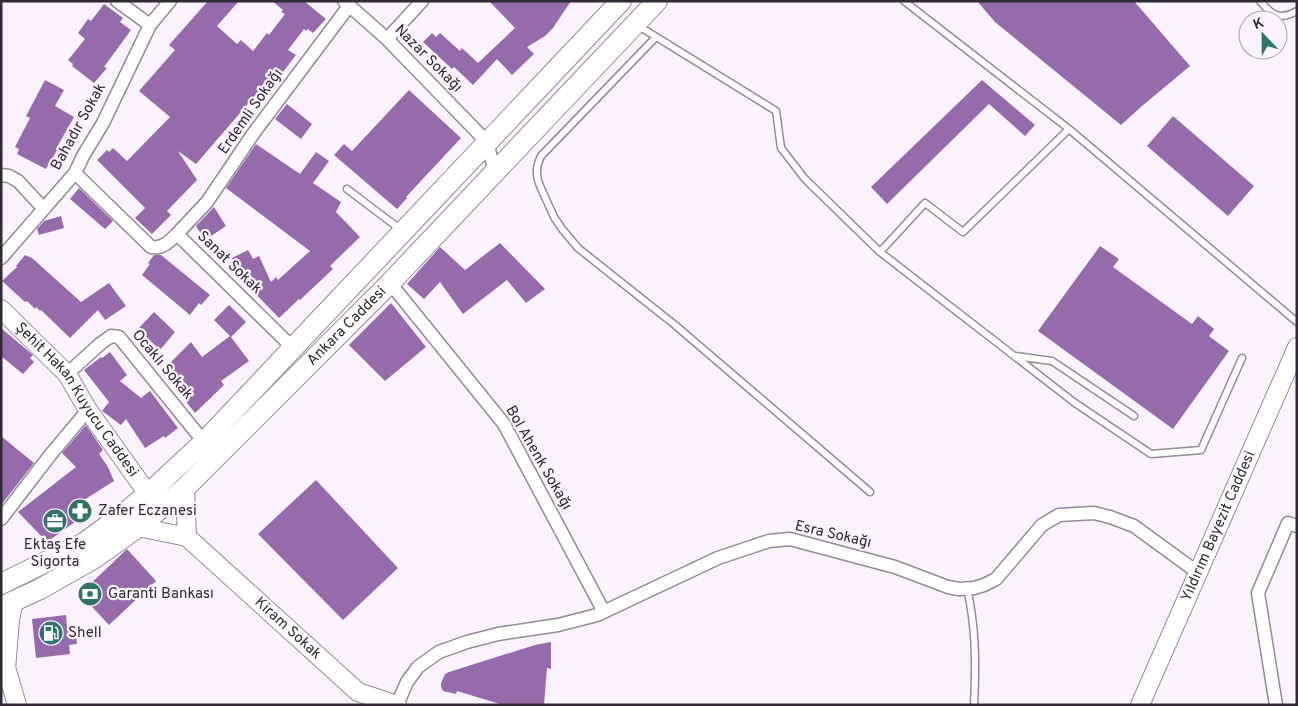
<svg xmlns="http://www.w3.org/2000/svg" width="1298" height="706" viewBox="0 0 1298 706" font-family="Overpass,sans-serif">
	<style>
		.building { fill: #956bac }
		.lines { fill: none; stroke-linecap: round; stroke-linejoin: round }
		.lane-casing { stroke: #9687a0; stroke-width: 9 }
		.street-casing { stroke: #9687a0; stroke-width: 15 }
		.secondary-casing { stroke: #9687a0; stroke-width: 20 }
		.primary-casing { stroke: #9687a0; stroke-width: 22 }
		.lane { stroke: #fff; stroke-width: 6 }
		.street { stroke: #fff; stroke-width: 12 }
		.secondary { stroke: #fff; stroke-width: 18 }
		.primary { stroke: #fff; stroke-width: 20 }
		.labels { text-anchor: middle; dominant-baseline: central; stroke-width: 4.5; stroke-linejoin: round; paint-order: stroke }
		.street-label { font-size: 15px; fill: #302a34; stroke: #faf3fe }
		.poi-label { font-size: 15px; fill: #302a34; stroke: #faf3fe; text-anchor: start }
	</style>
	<rect width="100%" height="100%" fill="#faf3fe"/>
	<!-- building -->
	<path class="building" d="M208,1H239L217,26L237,44L241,40L253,51L267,33L269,35L285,14L281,12L283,10L272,1H304L326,19L313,33L308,29L306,31L304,29L288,50L296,55L283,72L278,69L196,164L178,151L197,180L167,211L171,215L152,234L135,218L145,208L97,160L107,150L109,152L113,148L127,161L170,117L139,91L175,50L169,45Z
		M489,1H571L553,28L545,36L527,47L534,54L512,75L497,59L473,85L454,67L452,69L423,42L432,33L436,37L440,33L460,51L462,48L478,63L515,28Z
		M977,1H1134L1190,66L1142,106L1121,125L995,22Z
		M104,4L123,18L120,22L131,30L104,67L107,68L94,83L72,66L73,64L68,60L85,39L78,33L88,19L91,21Z
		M45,80L64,90L55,106L74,117L56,149L57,150L46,169L17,154L19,149L15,147L30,118L26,116Z
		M982,80L1035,125L1025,136L989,104L887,204L871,187Z
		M409,90L461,138L406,197L407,198L397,209L334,155L344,144L352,151Z
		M287,104L312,124L301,139L275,119Z
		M1173,116L1254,186L1228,216L1147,146Z
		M256,144L300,174L316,152L329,161L313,183L341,202L336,212L360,237L330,266L333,269L300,300L299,299L279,318L244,282L232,258L248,250L253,259L259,256L271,282L276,277L278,280L310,251L226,188Z
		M79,188L113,221L105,229L70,199Z
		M214,207L226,226L205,240L196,226Z
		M61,216L64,228L39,235L37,229L44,221Z
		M500,243L545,289L526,303L507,280L463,314L440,282L424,299L407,284L440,247L465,270Z
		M1100,246L1119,259L1113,267L1192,324L1198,316L1214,329L1209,336L1229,351L1173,429L1038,331Z
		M25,255L32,258L81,302L109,283L126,306L105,320L98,310L70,338L41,310L40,311L36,307L35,309L27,301L25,302L2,281L17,267L16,266Z
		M154,255H161L210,295L201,305L199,303L190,315L142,275L150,264L148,263Z
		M391,303L426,347L385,381L349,345Z
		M229,305L246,322L231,337L249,361L221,381L224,385L195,413L162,371L191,342L202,357L230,336L214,320Z
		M154,312L175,332L160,350L138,329Z
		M1,328L33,355L30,358L34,362L23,374L1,356Z
		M110,352L127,375L120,381L141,398L150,391L178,428L165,438L164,436L145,448L126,419L121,425L102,411L109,402L84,370L101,357L102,358Z
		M86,425L103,450L99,454L108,467L114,481L84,500L93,509L47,542L18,512L76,467L62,453Z
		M1,436L34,463L1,505Z
		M316,480L398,568L343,620L258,534Z
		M127,549L156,581L109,625L82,596V592Z
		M66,615L67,627L75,626L77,644L69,645L70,654L36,658L32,619Z
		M551,642V669L547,668L544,705H503L457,691L456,694L443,691L441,687V683L445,674L449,672L535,645Z"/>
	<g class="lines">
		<defs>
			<path id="lane" d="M904,1L1069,129L1297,322
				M1260,1C1272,15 1279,21 1297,11
				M637,25L776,111L781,148L805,179L880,252L1075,403L1151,454L1201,450L1242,358
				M656,37L541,156C536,166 535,175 540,186L554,217L562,229L578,248L675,325L870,492
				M347,189L400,229
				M880,252L925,203L963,232L1069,129
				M1015,356L1052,361L1134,416
				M967,588C976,627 976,665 974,705"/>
			<path id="street" d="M117,1L150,25
				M344,1L387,39L487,142L495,173
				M387,39L422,1
				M75,173L151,247C162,249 169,242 177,234L293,348
				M1,175L9,176L18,181L44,209
				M177,234L207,202L253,134L349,6
				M1,258L75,173L83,156L103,123L150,25L170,1
				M390,283L504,424L604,612
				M67,374L100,344L111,336L119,337L204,442
				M1,519L51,454L88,410
				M397,705L407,682L418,667L439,652L467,642L498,634L558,625L597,615L718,558L769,541L790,539L895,567L948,587L959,589L974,588L984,585L996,579L1042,525L1059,515L1094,513L1110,517L1134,526L1197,572
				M1276,705L1258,593L1288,523L1297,526"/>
			<g id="secondary">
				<path id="s1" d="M1,309L67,374L88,410L148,494"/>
				<path d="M185,488L187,537"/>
				<path d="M138,527L187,537"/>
				<path id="s2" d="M187,537L358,692L397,705"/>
				<path d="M3,657L17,705"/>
				<path d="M6,669L10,620L14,601"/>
				<path id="s3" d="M1140,705L1297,347"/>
			</g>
			<g id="primary">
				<path d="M1,584L84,543L113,522L148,494L204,442L621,1"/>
				<path id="s4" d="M1,607L40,589L93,559L138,527L185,488L390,283L657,1"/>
			</g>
		</defs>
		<!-- lane casing -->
		<use href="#lane" class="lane-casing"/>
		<!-- street casing -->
		<use href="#street" class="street-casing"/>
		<!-- secondary casing -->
		<use href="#secondary" class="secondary-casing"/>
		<!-- primary casing -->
		<use href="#primary" class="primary-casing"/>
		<!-- lane -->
		<use href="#lane" class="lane"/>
		<!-- street -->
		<use href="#street" class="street"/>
		<!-- secondary -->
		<use href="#secondary" class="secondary"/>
		<!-- primary -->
		<use href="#primary" class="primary"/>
	</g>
	<!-- icons -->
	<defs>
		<symbol id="pharmacy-disc" viewBox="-11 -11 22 22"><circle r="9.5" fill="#317467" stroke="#faf3fe"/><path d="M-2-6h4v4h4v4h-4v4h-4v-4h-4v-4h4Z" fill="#fff"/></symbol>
		<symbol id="office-disc" viewBox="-11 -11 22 22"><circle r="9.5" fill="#317467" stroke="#faf3fe"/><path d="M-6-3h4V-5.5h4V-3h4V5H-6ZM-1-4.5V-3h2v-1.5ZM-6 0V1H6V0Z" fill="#fff"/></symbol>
		<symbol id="bank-disc" viewBox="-11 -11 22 22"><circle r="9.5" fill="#317467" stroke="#faf3fe"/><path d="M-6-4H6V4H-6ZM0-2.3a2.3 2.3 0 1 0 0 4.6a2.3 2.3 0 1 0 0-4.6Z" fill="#fff"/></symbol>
		<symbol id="fuel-disc" viewBox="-11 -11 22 22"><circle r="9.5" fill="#317467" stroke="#faf3fe"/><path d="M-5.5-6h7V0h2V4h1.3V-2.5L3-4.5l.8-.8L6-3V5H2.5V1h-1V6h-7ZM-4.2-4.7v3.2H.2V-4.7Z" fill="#fff"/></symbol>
	</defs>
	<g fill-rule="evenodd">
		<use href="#pharmacy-disc" x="66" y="497" width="28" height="28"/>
		<use href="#office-disc" x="41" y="507" width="28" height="28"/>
		<use href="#bank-disc" x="76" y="580" width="28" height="28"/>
		<use href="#fuel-disc" x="37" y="619" width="28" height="28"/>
	</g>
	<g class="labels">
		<!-- street labels -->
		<g class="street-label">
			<text transform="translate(428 59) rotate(45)">Nazar Sokağı</text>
			<text transform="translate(251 112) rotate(-55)">Erdemli Sokağı</text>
			<text transform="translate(79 127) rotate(-61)">Bahadır Sokak</text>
			<text transform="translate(229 263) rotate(44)">Sanat Sokak</text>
			<text stroke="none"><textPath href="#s4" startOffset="449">Ankara Caddesi</textPath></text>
			<text transform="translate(162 365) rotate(50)">Ocaklı Sokak</text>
			<text stroke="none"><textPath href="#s1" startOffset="119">Şehit Hakan Kuyucu Caddesi</textPath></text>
			<text transform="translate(538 458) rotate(60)">Bol Ahenk Sokağı</text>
			<text stroke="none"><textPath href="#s3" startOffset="195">Yıldırım Bayezit Caddesi</textPath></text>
			<text transform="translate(833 535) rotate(13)">Esra Sokağı</text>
			<text stroke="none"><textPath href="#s2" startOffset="136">Kiram Sokak</textPath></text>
		</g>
		<!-- poi labels -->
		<g class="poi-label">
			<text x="98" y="511">Zafer Eczanesi</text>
			<text x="55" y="545" text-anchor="middle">Ektaş Efe<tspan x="55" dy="17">Sigorta</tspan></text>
			<text x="108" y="594">Garanti Bankası</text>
			<text x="68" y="633">Shell</text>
		</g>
	</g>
	<!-- border -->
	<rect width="1298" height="706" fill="none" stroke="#302a34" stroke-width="5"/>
	<!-- north arrow -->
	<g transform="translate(1263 35) rotate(338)"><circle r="24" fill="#faf3fe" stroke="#a9a3ad"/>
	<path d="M0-4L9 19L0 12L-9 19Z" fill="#317467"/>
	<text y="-8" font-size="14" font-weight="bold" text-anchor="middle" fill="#302a34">K</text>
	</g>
</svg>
